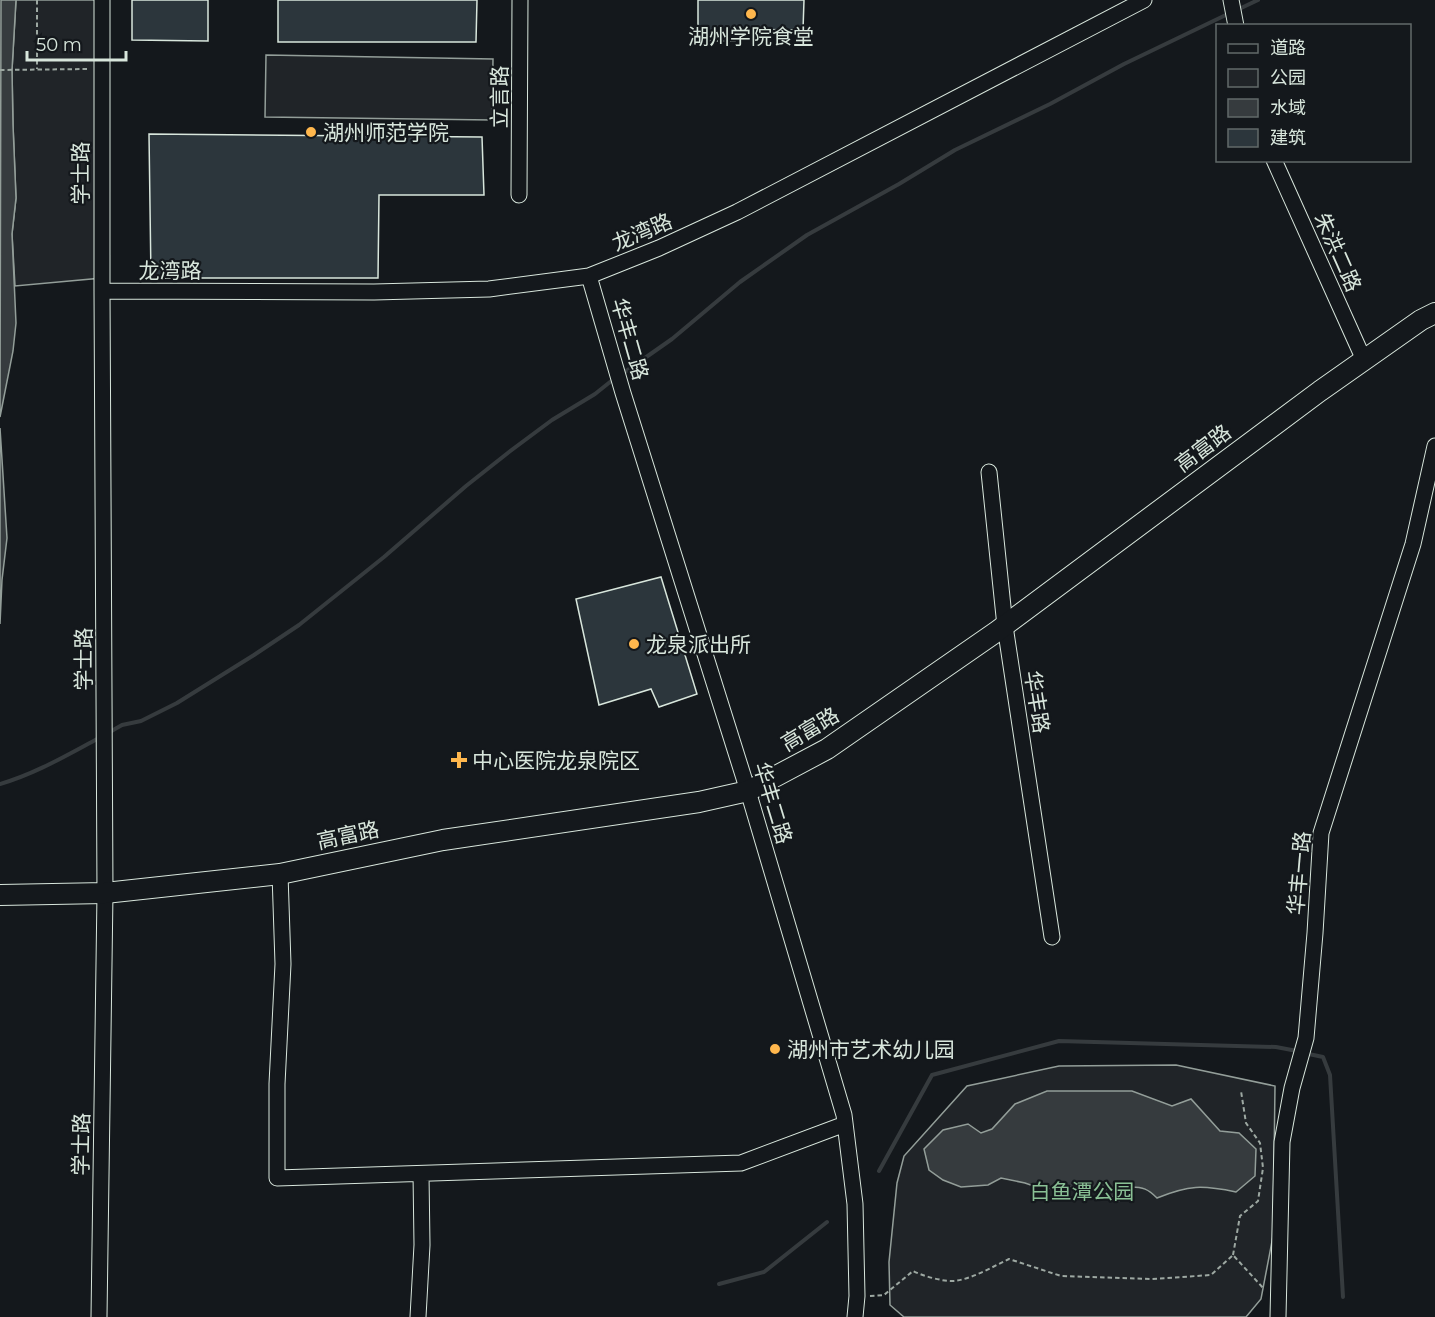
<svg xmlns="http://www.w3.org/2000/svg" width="1435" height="1317" viewBox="0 0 1435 1317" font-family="Montserrat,'Noto Sans SC',sans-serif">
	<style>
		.green { fill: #202428; stroke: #939e99; stroke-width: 1.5 }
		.water { fill: #363b3e; stroke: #939e99; stroke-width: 1.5 }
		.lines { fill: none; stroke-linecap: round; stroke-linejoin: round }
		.stream { stroke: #363b3e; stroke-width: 4 }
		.building { fill: #2c363c; stroke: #d8e6dc; stroke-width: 1.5 }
		.minor-casing { stroke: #d8e6dc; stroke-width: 17 }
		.major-casing { stroke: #d8e6dc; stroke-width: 22 }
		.path { stroke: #9da8a2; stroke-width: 2; stroke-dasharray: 4.5 3; stroke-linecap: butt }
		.minor { stroke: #14181c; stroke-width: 15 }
		.major { stroke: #14181c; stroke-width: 20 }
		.poi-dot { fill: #ffb74d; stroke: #14181c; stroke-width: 2 }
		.labels { text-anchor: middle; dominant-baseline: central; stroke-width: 4.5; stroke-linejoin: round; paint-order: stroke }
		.poi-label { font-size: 21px; fill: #d8e6dc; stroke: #14181c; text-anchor: start }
		.street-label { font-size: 21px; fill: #d8e6dc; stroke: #14181c }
		.park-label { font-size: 21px; fill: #8ac095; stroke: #14181c }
	</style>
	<rect width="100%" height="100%" fill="#14181c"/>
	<!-- green -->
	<path class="green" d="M16,0H102V278L15,286L12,234L16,198L13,125L12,70Z
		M266,55L493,59L492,120L265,117Z
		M1176,1065L1275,1086L1273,1236L1261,1299L1246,1317H904L890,1305L889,1262L897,1183L904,1156L967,1086L1059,1066Z"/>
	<!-- water -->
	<path class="water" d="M1,0H16L12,70L13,125L16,198L12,234L16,323L13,351L0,417Z
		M0,428L7,538L2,580L0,624Z
		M1047,1091H1132L1172,1106L1191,1099L1220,1131L1239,1133L1256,1149L1255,1176L1236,1192C1202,1185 1189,1185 1157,1198C1148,1189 1143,1187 1131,1187L1119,1201L1101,1190L1082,1186L1042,1189L1025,1183L1001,1178L988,1185L961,1187L943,1180L929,1170L924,1149L943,1130L968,1124L981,1133L992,1129L1015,1104Z"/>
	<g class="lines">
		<!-- stream -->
		<path class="stream" d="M1237,10L1258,0
			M622,374L672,339L740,282L807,235L899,184L955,150L1050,104L1124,64L1230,13
			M108,733L122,725L141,721L177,703L254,655L299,625L384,557L466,486L509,452L552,420L595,394L615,378
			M0,784C35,774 67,755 99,738
			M1304,1053L1323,1057L1330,1075L1343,1297
			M879,1171L932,1075L1059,1041L1276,1047L1297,1051
			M719,1284L764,1272L827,1222"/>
	</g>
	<!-- building -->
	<path class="building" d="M132,0H208V41L132,40Z
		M278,0H477L476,42H278Z
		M698,0H804L803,30L735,29V41H698Z
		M149,134L482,137L484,195H379L378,278H151Z
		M661,577L697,694L659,707L651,689L599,705L576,599Z"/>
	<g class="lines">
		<defs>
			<path id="minor" d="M1231,0L1236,26
				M1274,160L1364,360
				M519,195L520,0
				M589,276L623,393L748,791L844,1115L855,1204L857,1296L855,1317
				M102,291L374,292L489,289L589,276L659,248L737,212L1144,0
				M989,472L1005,626L1052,937
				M280,874L283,964L277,1084V1178L741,1163L845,1124
				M99,1317L105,893L102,291V0
				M418,1317L422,1245L421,1174
				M1278,1317L1282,1142L1292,1088L1306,1038L1315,933L1321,833L1413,544L1435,446"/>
			<path id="major" d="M0,895L105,893L280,874L443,840L699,802L748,791L827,749L996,632L1320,391L1421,320L1435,313"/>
		</defs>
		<!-- minor casing -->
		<use href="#minor" class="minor-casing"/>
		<!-- major casing -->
		<use href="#major" class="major-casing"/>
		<!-- path -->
		<path class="path" d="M37,0V69
			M0,70L90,69
			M1233,1255L1240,1216L1258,1201L1263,1168L1260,1143L1246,1123L1241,1091
			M870,1296L884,1295L913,1271C923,1276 944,1282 955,1281C974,1278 992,1267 1009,1259L1061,1276L1152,1279L1211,1275L1233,1255L1264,1289"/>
		<!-- minor -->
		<use href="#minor" class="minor"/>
		<!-- major -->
		<use href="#major" class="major"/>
	</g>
	<!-- markers -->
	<g class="poi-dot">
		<circle cx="751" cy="14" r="6"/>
		<circle cx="311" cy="132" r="6"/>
		<circle cx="634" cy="644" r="6"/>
		<path d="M456 751h6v6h6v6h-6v6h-6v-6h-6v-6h6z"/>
		<circle cx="775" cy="1049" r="6"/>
	</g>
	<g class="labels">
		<!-- poi labels -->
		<g class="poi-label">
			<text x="751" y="36" text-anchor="middle">湖州学院食堂</text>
			<text x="323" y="132">湖州师范学院</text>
			<text x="646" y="644">龙泉派出所</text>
			<text x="472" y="760">中心医院龙泉院区</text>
			<text x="787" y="1049">湖州市艺术幼儿园</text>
		</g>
		<!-- street labels -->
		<g class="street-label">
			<text transform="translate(499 97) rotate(-90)">立言路</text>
			<text transform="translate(80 173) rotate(-90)">学士路</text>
			<text transform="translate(642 232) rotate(-23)">龙湾路</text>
			<text transform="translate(1338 252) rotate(66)">朱洪二路</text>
			<text x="170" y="270">龙湾路</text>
			<text transform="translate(630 339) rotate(74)">华丰二路</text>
			<text transform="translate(1203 448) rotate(-37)">高富路</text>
			<text transform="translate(83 659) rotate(-90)">学士路</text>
			<text transform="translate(1037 702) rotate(81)">华丰路</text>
			<text transform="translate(810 729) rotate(-31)">高富路</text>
			<text transform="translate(773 803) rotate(73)">华丰二路</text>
			<text transform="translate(348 835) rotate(-12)">高富路</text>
			<text transform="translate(1299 873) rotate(-85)">华丰一路</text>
			<text transform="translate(81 1144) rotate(-89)">学士路</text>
		</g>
		<!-- park labels -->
		<g class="park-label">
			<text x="1082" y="1191">白鱼潭公园</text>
		</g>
	</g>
	<!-- legend -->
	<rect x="1216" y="24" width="195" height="138" fill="#14181c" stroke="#626a69" stroke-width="1.5"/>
	<rect x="1228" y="44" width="30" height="9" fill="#14181c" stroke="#626a69" stroke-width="1.5"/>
	<text x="1270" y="54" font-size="18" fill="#d8e6dc">道路</text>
	<rect x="1228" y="69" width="30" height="18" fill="#202428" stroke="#626a69" stroke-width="1.5"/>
	<text x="1270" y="84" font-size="18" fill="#d8e6dc">公园</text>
	<rect x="1228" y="99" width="30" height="18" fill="#363b3e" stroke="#626a69" stroke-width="1.5"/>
	<text x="1270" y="114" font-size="18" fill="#d8e6dc">水域</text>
	<rect x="1228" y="129" width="30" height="18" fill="#2c363c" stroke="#626a69" stroke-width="1.5"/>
	<text x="1270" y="144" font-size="18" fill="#d8e6dc">建筑</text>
	<!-- scale -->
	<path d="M27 51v9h99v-9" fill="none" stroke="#d8e6dc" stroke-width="3"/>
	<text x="36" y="51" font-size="18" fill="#d8e6dc" stroke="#14181c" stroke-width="4.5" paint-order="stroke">50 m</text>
</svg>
